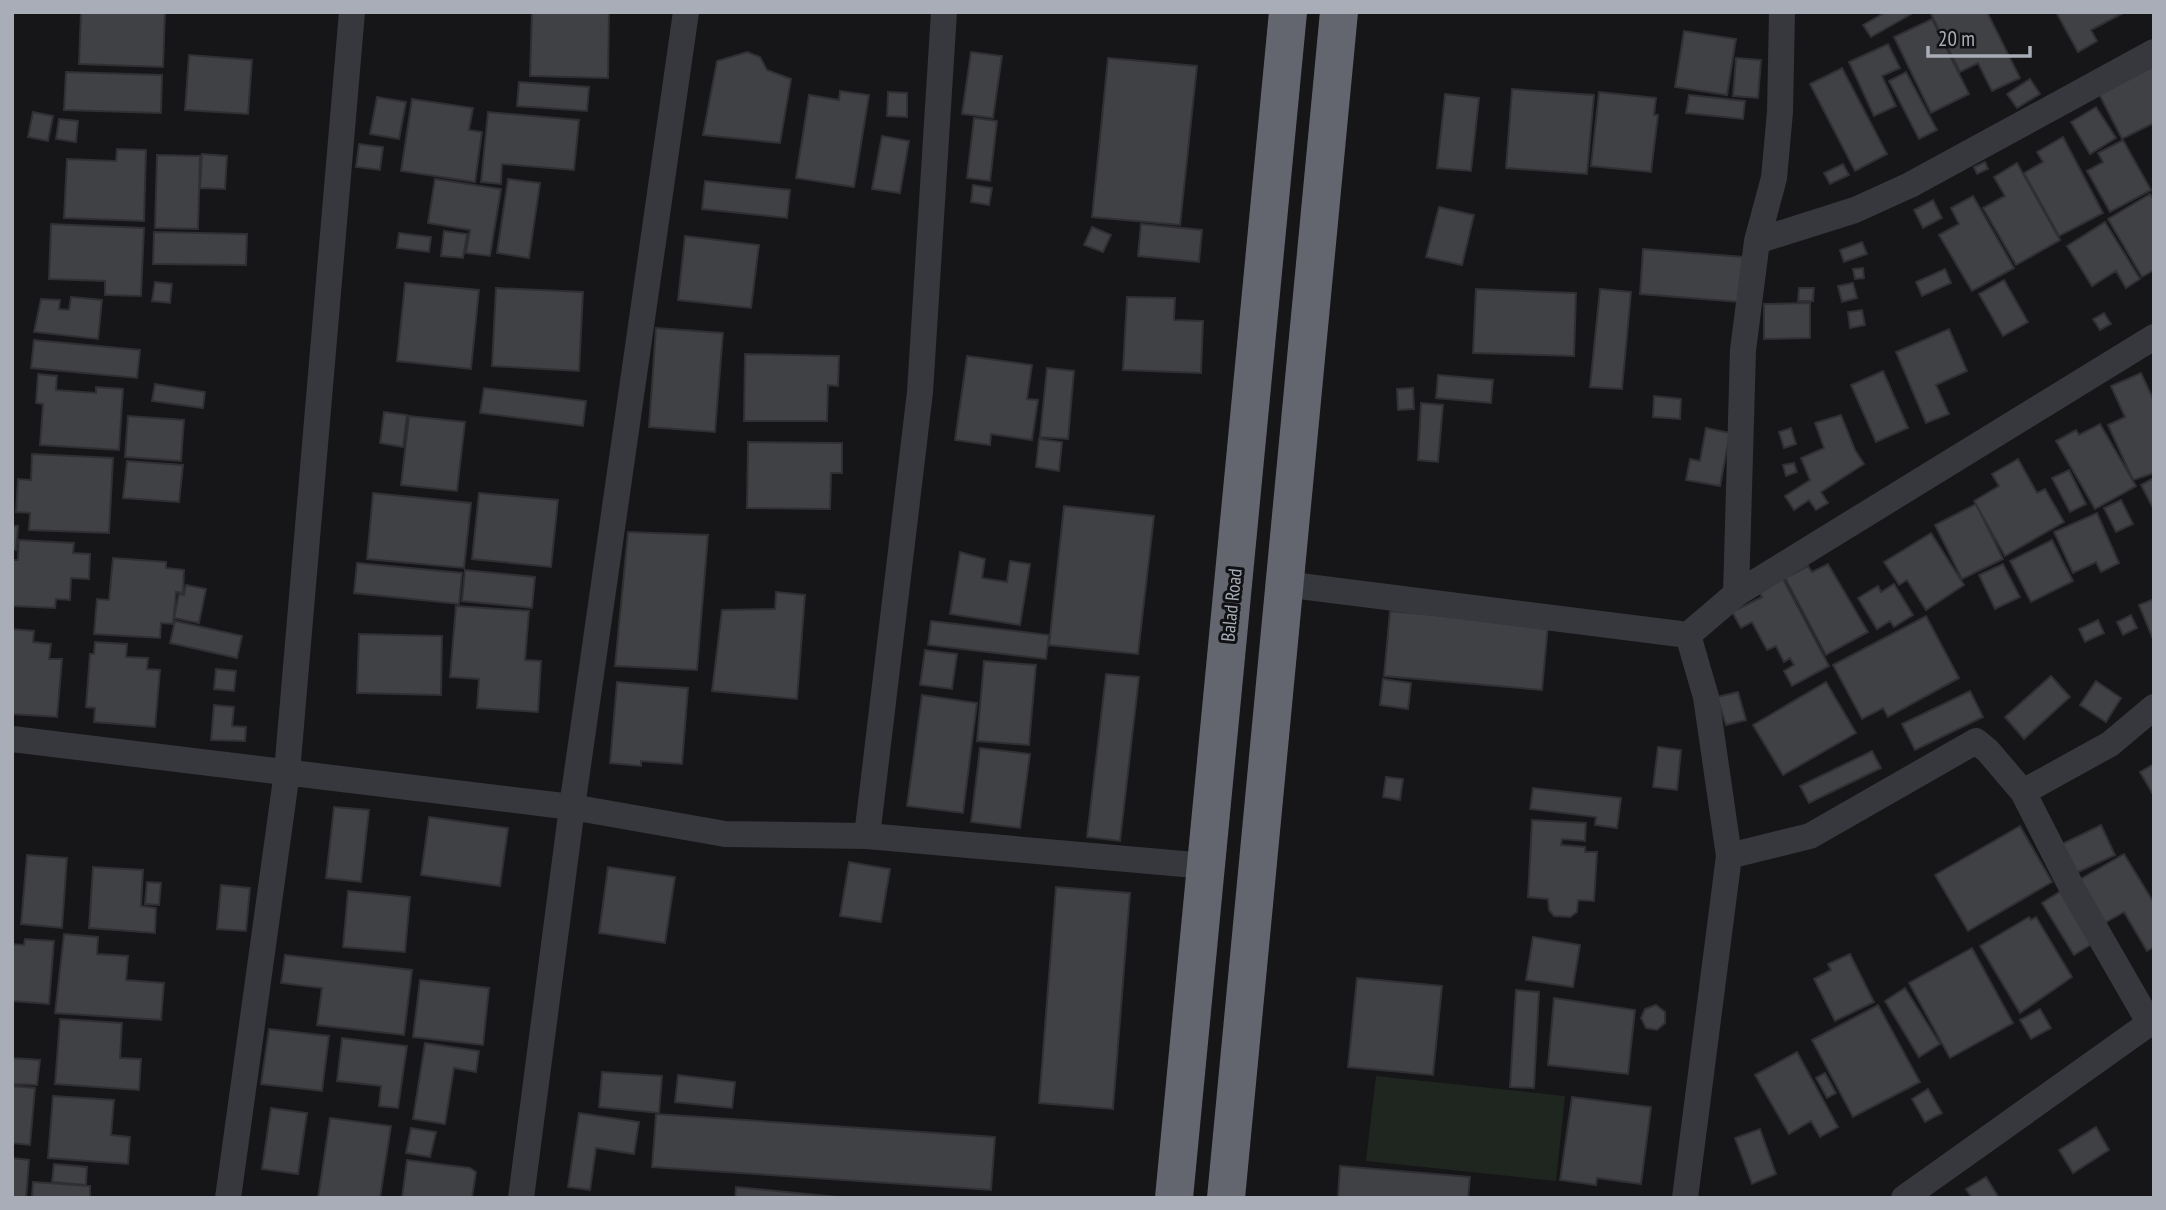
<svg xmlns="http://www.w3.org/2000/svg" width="2166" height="1210" viewBox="0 0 2166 1210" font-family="'PT Sans Narrow',sans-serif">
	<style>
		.green { fill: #1e261f }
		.building { fill: #404145; stroke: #303034; stroke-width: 2 }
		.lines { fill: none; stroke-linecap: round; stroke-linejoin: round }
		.street { stroke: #37383d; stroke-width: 26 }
		.highway { stroke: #63666e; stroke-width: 38 }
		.labels { text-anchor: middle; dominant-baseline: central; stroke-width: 6; stroke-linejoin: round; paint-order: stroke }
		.street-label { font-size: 19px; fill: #a8adb8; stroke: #111113 }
	</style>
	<rect width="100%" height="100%" fill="#161618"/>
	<!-- green -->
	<path class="green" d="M1376,1076L1565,1096L1556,1181L1366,1161Z"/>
	<!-- building -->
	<path class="building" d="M81,12H165L163,67L79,64Z
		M532,12H609L608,78L530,76Z
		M1915,12L1871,37L1863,25L1886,12Z
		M1930,12H1987L2020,78L1992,91L1978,63L1960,72Z
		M2056,12H2125L2091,30L2097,41L2078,52Z
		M1932,19L1969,94L1931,113L1894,37Z
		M1684,31L1736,39L1727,95L1675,87Z
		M1888,44L1900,68L1882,76L1896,106L1874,116L1849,62Z
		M747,52L760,57L767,70L791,79L780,143L703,135L717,61Z
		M971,52L1002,56L993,118L962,114Z
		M189,55L252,60L248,114L185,110Z
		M1108,58L1197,66L1180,225L1092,217Z
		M1736,58L1761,60L1758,98L1733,96Z
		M2154,66V123L2122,139L2099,94Z
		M1842,68L1887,154L1855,171L1810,84Z
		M66,72L162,75L161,113L64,110Z
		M1906,72L1937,130L1919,139L1889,81Z
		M2030,79L2040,94L2017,108L2007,94Z
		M519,82L589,87L587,111L517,106Z
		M1512,89L1594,95L1587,174L1506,168Z
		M840,91L869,95L854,187L796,178L809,95L839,100Z
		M888,92L907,93V117L887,116Z
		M1599,92L1656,98L1654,115H1658L1651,172L1591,166Z
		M1445,94L1479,98L1471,171L1437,168Z
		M1689,95L1745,101L1743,119L1686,113Z
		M377,97L406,102L399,139L370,134Z
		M412,99L473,108L469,130L482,132L475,182L401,171Z
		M2096,107L2116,138L2090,154L2071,122Z
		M33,112L53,116L48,141L28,137Z
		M488,112L579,120L574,170L502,164L501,184L481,182Z
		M974,118L997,121L990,181L967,178Z
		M59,119L78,121L76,142L56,139Z
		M882,136L909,141L900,193L872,189Z
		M2063,137L2103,213L2059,236L2024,173L2043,162L2037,152Z
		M2123,140L2151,190L2110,212L2087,171L2103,162L2098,153Z
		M359,144L383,147L380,170L356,167Z
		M117,149L146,150L144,221L64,218L67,159L116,161Z
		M202,154L227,156L225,189L200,188Z
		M157,155L200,156L198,229L155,228Z
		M1985,162L1988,169L1977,174L1974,167Z
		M2017,163L2060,240L2016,265L1983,208L2005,196L1994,177Z
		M1843,164L1849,175L1830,184L1824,173Z
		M435,179L501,189L490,256L466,253L470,230L428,223Z
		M508,179L540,183L529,258L497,253Z
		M705,181L790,190L787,218L702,209Z
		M973,185L992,188L989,205L971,202Z
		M2150,194L2154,200V270L2142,277L2108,219Z
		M1973,196L2014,268L1972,291L1939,235L1959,224L1951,208Z
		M1933,200L1942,218L1923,228L1914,210Z
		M1439,207L1474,215L1462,265L1426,257Z
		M2105,222L2140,279L2126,288L2116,271L2092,286L2067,246Z
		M51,224L144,228L141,296L105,295V281L49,279Z
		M1141,224L1202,230L1199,262L1138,256Z
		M1092,227L1111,235L1103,252L1084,245Z
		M444,231L467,234L463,258L441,256Z
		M154,232L247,234L246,265L153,264Z
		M399,233L431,237L429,252L397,248Z
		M685,236L759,245L751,308L678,300Z
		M1862,242L1867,254L1844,262L1840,250Z
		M1643,249L1744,257L1740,302L1640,294Z
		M1863,268L1864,278L1855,279L1853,269Z
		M1945,269L1951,283L1922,296L1916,282Z
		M2004,280L2028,322L2003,336L1979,294Z
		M155,282L172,284L170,303L152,301Z
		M405,283L479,290L471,369L397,361Z
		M1853,283L1857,298L1842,302L1838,286Z
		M496,288L583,292L579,371L492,366Z
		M1799,288H1814L1813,301H1798Z
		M1476,289L1576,293L1574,356L1473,353Z
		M1600,289L1631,292L1622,389L1590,387Z
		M71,297L102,300L98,339L34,332L41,299L60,300L59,309L69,310Z
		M1127,297L1175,298L1174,320L1203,321L1201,373L1123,370Z
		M1810,303V338L1764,339V304Z
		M1862,310L1865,325L1850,328L1848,312Z
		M2104,313L2111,324L2100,330L2093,319Z
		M656,328L723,333L715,432L649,427Z
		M1949,329L1967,371L1936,385L1949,414L1926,423L1896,352Z
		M34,340L140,350L137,378L31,368Z
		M745,354L839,356L838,386L828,385L827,421H744Z
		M967,356L1032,365L1027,399L1038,400L1032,440L991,434L990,445L955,440Z
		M1047,368L1074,371L1068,439L1040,437Z
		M1883,371L1908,428L1876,442L1851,385Z
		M2141,373L2154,401V473L2133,480L2108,425L2125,417L2111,386Z
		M38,374L57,376L56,390L96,393V387L123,389L119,450L40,445L43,404L36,403Z
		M1438,375L1493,380L1491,403L1436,398Z
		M155,384L205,392L203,408L152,401Z
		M484,388L586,401L583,426L480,413Z
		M1413,388L1414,409L1398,410L1397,389Z
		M1654,396L1681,399L1680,419L1653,417Z
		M1421,403L1443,405L1438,462L1418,460Z
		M384,412L407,415L403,447L380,443Z
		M1841,415L1855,450L1864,464L1821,492L1828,503L1816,510L1809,500L1794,510L1785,496L1810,480L1801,458L1824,448L1815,423Z
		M128,416L184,420L181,461L125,457Z
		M409,416L465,422L457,491L401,485Z
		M2100,424L2136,486L2095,509L2056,441L2076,430L2079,435Z
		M1706,428L1730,433L1720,486L1686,480L1690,459L1700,461Z
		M1791,428L1796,444L1784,448L1779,432Z
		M1039,439L1062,442L1059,471L1036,467Z
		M748,442L842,443V473H831L830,509L747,508Z
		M32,454L113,458L109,533L29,530L30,513L16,512L18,479L31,480Z
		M2018,459L2037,493L2045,489L2064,522L2005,556L1974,501L1999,486L1992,474Z
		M127,461L183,465L179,502L123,498Z
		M1794,463L1797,472L1786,476L1783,465Z
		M2069,470L2086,504L2070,512L2052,478Z
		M2154,478V510L2141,485Z
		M373,493L471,503L464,568L367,559Z
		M479,493L558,500L551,567L472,559Z
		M2121,500L2133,524L2116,532L2104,508Z
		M1976,504L2003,559L1962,579L1935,525Z
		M1064,506L1154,516L1138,654L1049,645Z
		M2097,513L2119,563L2101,572L2096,562L2073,573L2054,532Z
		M12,526H18L16,550L12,549Z
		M628,532L708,535L697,670L615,666Z
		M1931,533L1964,585L1926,610L1907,580L1899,585L1884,562Z
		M19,540L74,543L73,553L90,554L89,579L71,578L70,600L56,599L55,608L12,606V560H18Z
		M2052,540L2073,581L2031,602L2010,561Z
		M960,552L985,559L982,578L1007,582L1010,561L1030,564L1020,625L950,614Z
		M113,558L166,562V568L184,570L183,593L176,592L173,624L161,623L160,638L94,634L97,599L109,600Z
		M357,563L462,573L459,604L354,593Z
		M1828,564L1868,632L1826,655L1785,578L1808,566L1812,572Z
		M2003,564L2020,597L1995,609L1979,575Z
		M465,570L535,577L532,608L462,601Z
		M1783,579L1829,666L1792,686L1784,671L1794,665L1790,658L1784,662L1776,646L1767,650L1752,622L1741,628L1732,612L1762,597L1756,586Z
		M1894,584L1913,615L1894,627L1890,621L1877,629L1858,598L1878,586L1881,592Z
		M186,585L206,589L199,623L174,618L179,594L184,595Z
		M776,592L805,595L797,699L712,691L722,610L775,609Z
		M2154,599V639H2153L2139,605Z
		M456,606L529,611L525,660L541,661L538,712L477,708L479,679L450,677Z
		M1390,611L1548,625L1542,690L1384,676Z
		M2131,615L2137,628L2123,635L2117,622Z
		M1926,616L1959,678L1888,717L1883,708L1862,719L1833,665Z
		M2098,620L2104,633L2085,642L2079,629Z
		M175,621L242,636L237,658L170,643Z
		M931,621L1049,635L1046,659L928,645Z
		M12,629L34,631L33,642L51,644L49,659H62L57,717L12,714Z
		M359,634L442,636L441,695L357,693Z
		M95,642L127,644L126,657L148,658L147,669L160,670L155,727L94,722L95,708L86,707L90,654H94Z
		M925,650L957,654L952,689L920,685Z
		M984,661L1036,665L1029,745L977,741Z
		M216,669L236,671L234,691L214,689Z
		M1106,674L1139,677L1120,841L1087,837Z
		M2051,676L2070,697L2024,739L2005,717Z
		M1383,679L1411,683L1408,709L1380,705Z
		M2096,681L2121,698L2106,722L2080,705Z
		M617,682L688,688L682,764L641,761V766L610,763Z
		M1826,682L1856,733L1783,775L1753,725Z
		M1970,691L1983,717L1915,750L1902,724Z
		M1738,692L1746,720L1726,725L1717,697Z
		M922,695L977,703L963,813L907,806Z
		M214,705L234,707L232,726L246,727L245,741L211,740Z
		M1658,747L1681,750L1677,790L1653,787Z
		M980,748L1030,754L1020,828L971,822Z
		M1872,751L1881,768L1809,803L1800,786Z
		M2154,764V796L2140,772Z
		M1386,777L1403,779L1400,800L1383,797Z
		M1533,788L1621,798L1617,828L1595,825L1596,817L1530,809Z
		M334,807L369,810L361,882L326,878Z
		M429,817L508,828L500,886L421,875Z
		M1532,820L1586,823L1585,841L1562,839L1561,845L1585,847V852H1597L1594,901L1578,900L1577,912L1570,917L1554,916L1549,910L1548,899L1528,897Z
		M2101,825L2115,855L2074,874L2060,845Z
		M2020,826L2052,882L1968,931L1935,875Z
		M2124,854L2154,903V947L2147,951L2124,912L2103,924L2077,881Z
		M27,855L67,858L62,928L21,924Z
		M849,862L890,869L881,922L840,916Z
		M93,867L143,870L141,906L156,908L155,933L89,928Z
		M608,867L675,877L665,943L599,933Z
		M147,882L161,883L159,905L145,904Z
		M221,885L250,888L246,931L217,929Z
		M1056,887L1130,893L1113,1109L1039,1103Z
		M348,891L410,897L405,952L343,947Z
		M2061,891L2092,944L2074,955L2042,903Z
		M2029,917L2031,920L2036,917L2072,977L2020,1013L1980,946Z
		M64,934L98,937L97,954L128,956L126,980L164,983L161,1020L55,1013Z
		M1533,937L1580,945L1573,987L1526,980Z
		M25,939L54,941L49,1004L12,1001V944L24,945Z
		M1972,948L2013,1023L1950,1058L1909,983Z
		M1850,954L1874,1002L1835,1021L1814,979L1831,970L1828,964Z
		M285,955L412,970L404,1035L317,1025L322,988L281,983Z
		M1357,978L1442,986L1433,1075L1348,1067Z
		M420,980L489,988L483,1045L413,1037Z
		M1905,988L1940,1044L1919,1057L1885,1001Z
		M1516,990L1539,992L1534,1088L1510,1087Z
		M1554,998L1635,1010L1628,1074L1548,1065Z
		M1656,1005L1665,1012V1023L1657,1030L1646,1028L1641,1018L1645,1009Z
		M1878,1005L1920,1082L1853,1117L1812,1040Z
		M2040,1009L2051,1028L2031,1039L2020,1020Z
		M60,1019L122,1023L120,1058L141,1059L139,1090L55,1084Z
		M269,1029L329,1036L322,1091L261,1084Z
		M342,1038L407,1046L398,1108L379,1106L381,1086L337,1081Z
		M425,1043L479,1051L476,1072L454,1068L445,1124L413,1119Z
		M1797,1052L1838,1127L1820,1137L1811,1121L1789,1134L1755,1075Z
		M12,1058L40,1060L37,1085L12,1084Z
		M602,1072L662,1076L659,1113L599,1107Z
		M1825,1073L1836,1093L1827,1098L1816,1078Z
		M678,1075L735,1082L732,1108L675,1102Z
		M12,1086L35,1088L30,1145L12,1143Z
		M1928,1089L1942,1113L1925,1122L1912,1099Z
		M53,1096L114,1100L111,1135L130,1137L128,1164L48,1158Z
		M1572,1097L1651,1107L1641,1184L1597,1178L1596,1185L1560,1180Z
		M271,1108L307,1113L298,1174L262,1169Z
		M579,1113L639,1122L634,1154L596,1148L590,1190L568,1187Z
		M656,1114L995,1137L991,1190L652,1167Z
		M330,1118L391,1126L380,1198H318Z
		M2096,1127L2109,1150L2073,1173L2059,1150Z
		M411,1128L436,1132L430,1157L406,1153Z
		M1760,1129L1776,1174L1752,1184L1735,1138Z
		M12,1158L29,1160L26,1198H12Z
		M407,1160L470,1168L476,1172L472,1198H402Z
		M54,1164L87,1167L86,1185L52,1182Z
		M1340,1166L1470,1177L1468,1198H1338Z
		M1986,1177L1999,1198H1972L1966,1189Z
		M33,1182L90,1186V1198H32Z
		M736,1187L838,1197L837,1198H735Z"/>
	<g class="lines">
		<!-- street -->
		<path class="street" d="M1757,241L1774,178L1780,112L1782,12
			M1284,584L1688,635L1706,697L1729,856L1685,1198
			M1736,594L1743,350L1757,241L1855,210L1910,185L2154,52
			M1688,635L1736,594L2154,337
			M12,739L572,807L725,834L867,836L1206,866
			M2023,792L2073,890L2149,1022
			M867,836L920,392L944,12
			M1729,856L1810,836L1976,741L1988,751L2023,792L2110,744L2154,707
			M228,1198L287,772L352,12
			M521,1198L572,807L686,12
			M1904,1198L2154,1020"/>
		<!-- highway -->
		<path class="highway" d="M1174,1198L1288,12
			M1226,1198L1339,12"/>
	</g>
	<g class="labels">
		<!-- street labels -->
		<g class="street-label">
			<text transform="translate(1231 605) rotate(-84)">Balad Road</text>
		</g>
	</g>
	<!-- border -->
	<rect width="2166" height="1210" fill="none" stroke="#a8adb8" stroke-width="28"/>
	<!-- scale -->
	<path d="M1928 46v10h102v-10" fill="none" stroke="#a8adb8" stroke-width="3.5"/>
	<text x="1938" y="46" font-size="21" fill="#a8adb8" stroke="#111113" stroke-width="5" paint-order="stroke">20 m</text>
</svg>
